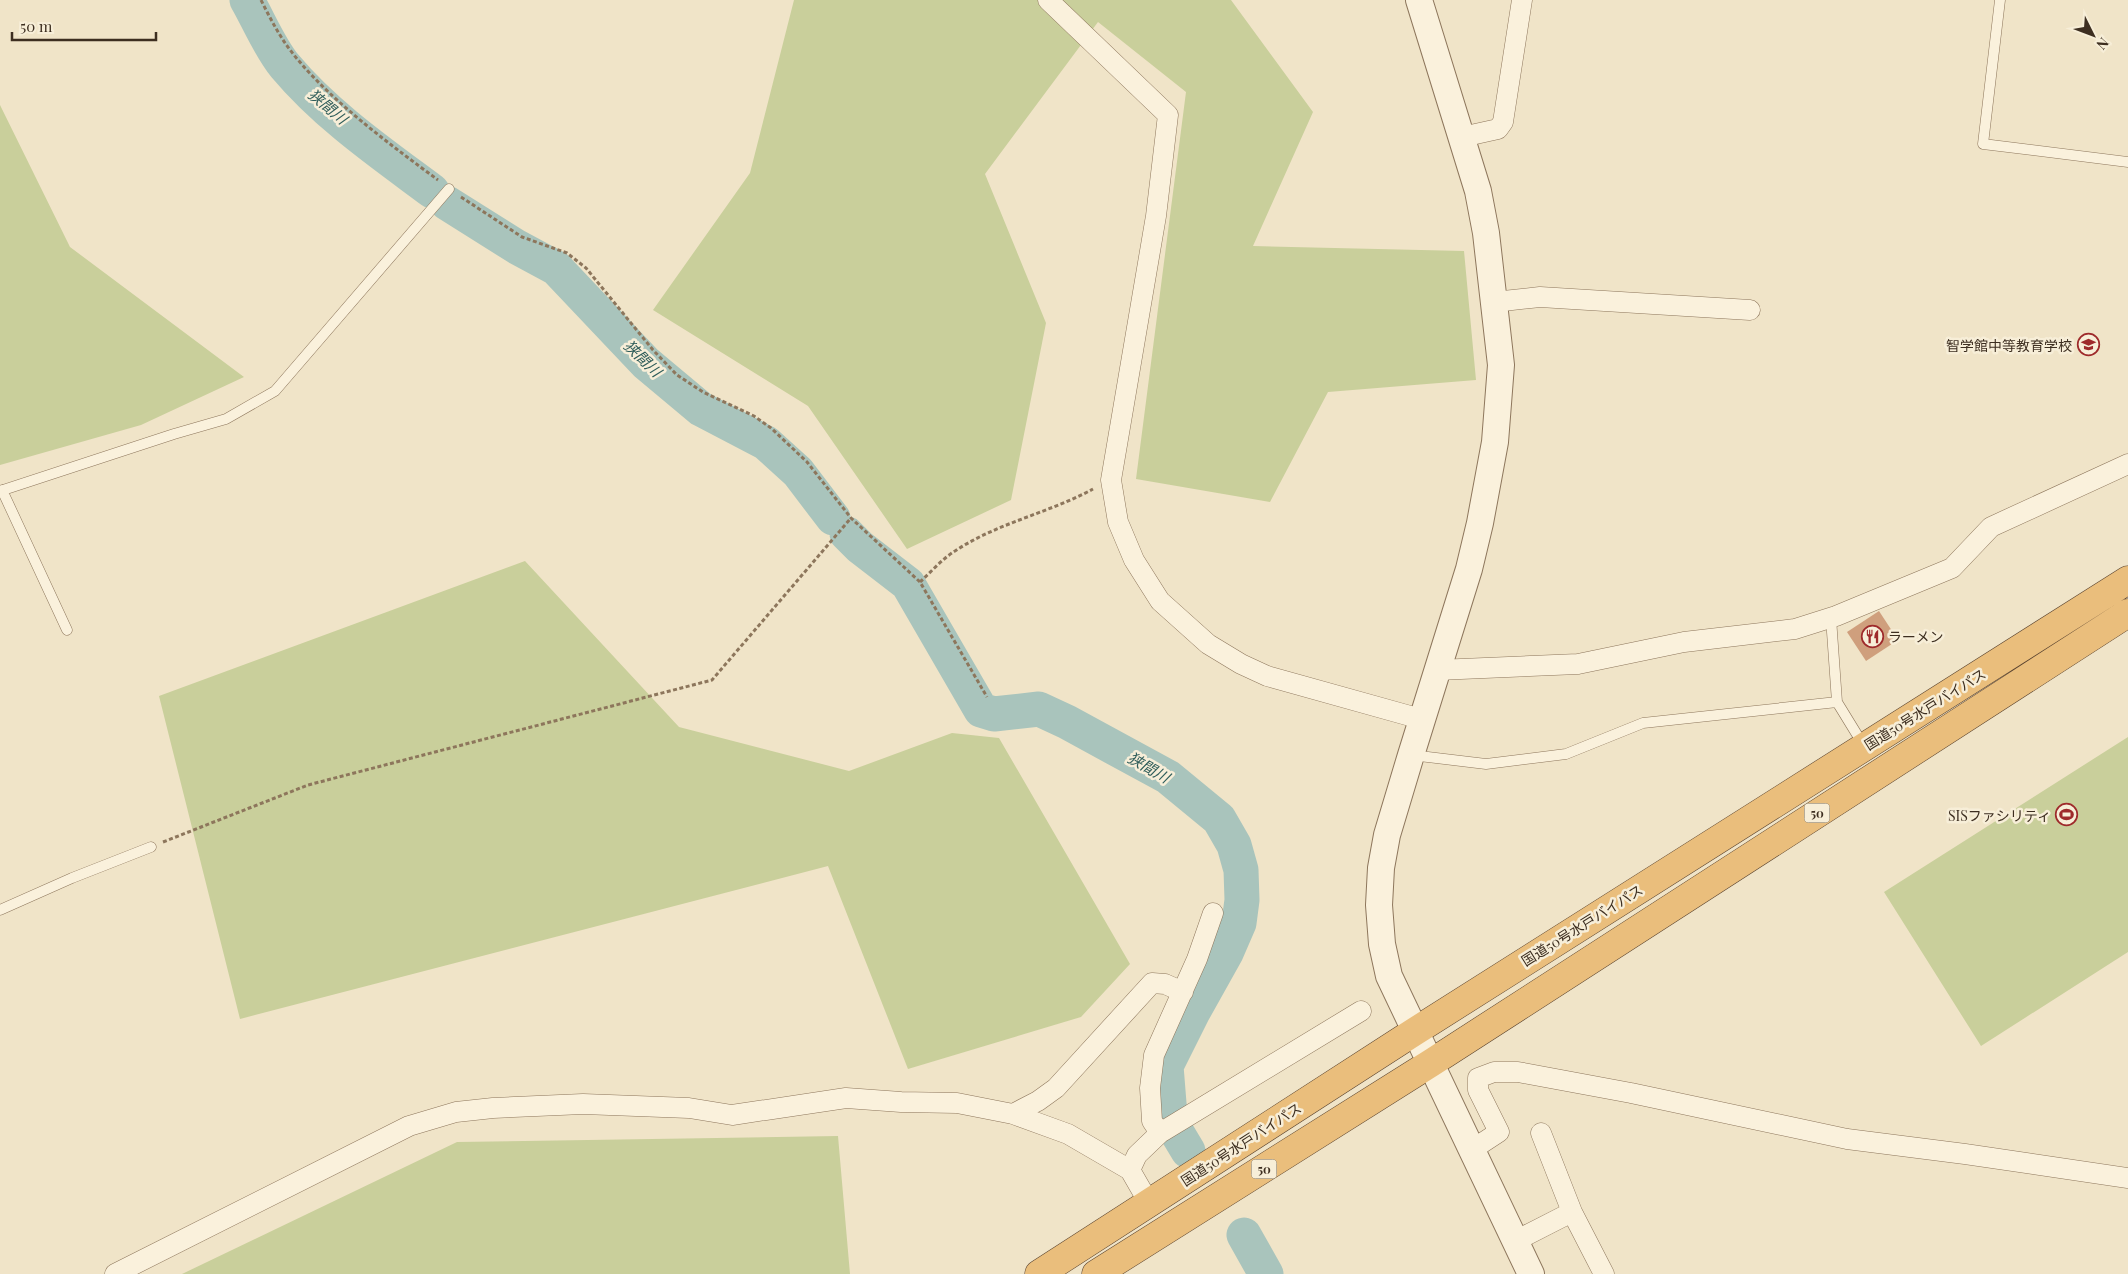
<svg xmlns="http://www.w3.org/2000/svg" width="2128" height="1274" viewBox="0 0 2128 1274" font-family="'Playfair Display','Noto Sans JP',serif">
	<style>
		.green { fill: #c9cf9b }
		.lines { fill: none; stroke-linecap: round; stroke-linejoin: round }
		.river { stroke: #a9c4bc; stroke-width: 35 }
		.building { fill: #cf9f7d }
		.service-casing { stroke: #8d765c; stroke-width: 11 }
		.minor-casing { stroke: #8d765c; stroke-width: 21 }
		.tertiary-casing { stroke: #8d765c; stroke-width: 28 }
		.trunk-casing { stroke: #5b4430; stroke-width: 29 }
		.path { stroke: #8d765c; stroke-width: 3; stroke-dasharray: 4 2.5; stroke-linecap: butt }
		.service { stroke: #faf1dc; stroke-width: 10 }
		.minor { stroke: #faf1dc; stroke-width: 20 }
		.tertiary { stroke: #faf1dc; stroke-width: 26 }
		.trunk { stroke: #eabe7c; stroke-width: 28 }
		.labels { text-anchor: middle; dominant-baseline: central; stroke-width: 5; stroke-linejoin: round; paint-order: stroke }
		.shield { fill: #f7eed8; stroke: #756857; stroke-width: 1 }
		.shield-label { font-size: 12px; font-weight: bold; fill: #3d2e20 }
		.poi-label { font-size: 14px; fill: #3d2e20; stroke: #f7eed8; text-anchor: end }
		.street-label { font-size: 14px; fill: #3d2e20; stroke: #f7eed8 }
		.water-label { font-size: 15px; font-style: italic; fill: #2f5d5a; stroke: #f7eed8 }
	</style>
	<rect width="100%" height="100%" fill="#f0e4c8"/>
	<!-- green -->
	<path class="green" d="M794,0H1231L1313,112L1253,246L1464,251L1476,380L1328,392L1270,502L1136,479L1186,92L1098,22L985,174L1046,323L1011,500L907,549L808,406L653,310L750,173Z
		M0,105L70,247L244,377L141,425L0,465Z
		M525,561L679,727L849,771L952,733L999,738L1130,964L1081,1017L908,1069L828,866L240,1019L159,696Z
		M2128,737V952L1981,1046L1884,892Z
		M838,1136L850,1274H182L457,1142Z"/>
	<g class="lines">
		<!-- river -->
		<path class="river" d="M247,0C259,21 270,48 285,66C326,115 381,153 432,191
			M447,203L517,247L556,268L646,363L701,409L766,443L798,472L833,518
			M847,534L860,547L908,584L981,710L994,714L1039,709L1067,722L1168,777L1219,819L1234,845L1241,870L1242,900L1239,923L1226,953L1193,1012L1166,1066L1170,1116
			M1176,1131L1188,1151
			M1244,1235L1266,1274"/>
	</g>
	<!-- building -->
	<path class="building" d="M1879,611L1898,640L1866,661L1847,632Z"/>
	<g class="lines">
		<defs>
			<path id="service" d="M2000,0L1983,144L2128,162
				M2,490L67,630
				M0,491L174,434L226,419L275,391L449,189
				M1831,618L1837,702L1864,746
				M1411,755L1486,764L1566,754L1643,723L1837,702
				M0,910L72,878L151,847"/>
			<path id="minor" d="M1048,0L1168,115L1156,216L1111,480L1118,522L1134,560L1160,601L1208,644L1241,664L1267,676L1421,719
				M1462,137L1498,129L1503,122L1522,0
				M1494,302L1540,297L1750,310
				M1437,670L1578,664L1684,642L1795,629L1836,616L1952,568L1991,527L2128,464
				M1013,1114L1038,1101L1056,1088L1152,983L1165,984L1183,992
				M1160,1133L1152,1121L1150,1088L1154,1055L1197,959L1213,913
				M1473,1149L1499,1132L1478,1090V1078L1494,1072H1518L1631,1093L1847,1139L1965,1154L2128,1178
				M1149,1203L1130,1170L1137,1155L1160,1133L1361,1011
				M1572,1212L1604,1274
				M1515,1241L1572,1212L1541,1133
				M115,1274L409,1126L456,1112L493,1108L583,1104L689,1108L732,1115L846,1098L901,1102L957,1103L1013,1114L1068,1134L1130,1170"/>
			<path id="tertiary" d="M1419,0L1478,191L1486,233L1501,365L1495,442L1480,523L1469,569L1411,755L1387,835L1381,868L1379,905L1382,944L1389,976L1531,1274"/>
			<path id="trunk" d="M1039,1274L1414,1032L2128,580
				M1096,1274L1431,1063L2128,613"/>
		</defs>
		<!-- service casing -->
		<use href="#service" class="service-casing"/>
		<!-- minor casing -->
		<use href="#minor" class="minor-casing"/>
		<!-- tertiary casing -->
		<use href="#tertiary" class="tertiary-casing"/>
		<!-- trunk casing -->
		<use href="#trunk" class="trunk-casing"/>
		<!-- path -->
		<path class="path" d="M261,0C272,22 283,43 299,61C335,104 392,146 438,180
			M461,197L522,237L567,253L586,268L653,350L677,375L703,392L754,416L771,428L807,462L851,518L920,582L987,697
			M920,582C931,572 942,559 955,551C997,523 1049,513 1093,489
			M163,842L308,785L712,680L851,518"/>
		<!-- service -->
		<use href="#service" class="service"/>
		<!-- minor -->
		<use href="#minor" class="minor"/>
		<!-- tertiary -->
		<use href="#tertiary" class="tertiary"/>
		<!-- trunk -->
		<use href="#trunk" class="trunk"/>
	</g>
	<!-- icons -->
	<defs>
		<symbol id="school-ring" viewBox="-11 -11 22 22"><circle r="9.5" fill="#f7eed8" stroke="#9e2a2b" stroke-width="1.5"/><path d="M0-5L7-2L0 1L-7-2ZM-4 1L0 2.5L4 1V4Q0 6-4 4Z" fill="#9e2a2b"/></symbol>
		<symbol id="restaurant-ring" viewBox="-11 -11 22 22"><circle r="9.5" fill="#f7eed8" stroke="#9e2a2b" stroke-width="1.5"/><path d="M-5-6h1v4h1v-4h1v4h1v-4h1v5L-1.5 .5V6h-2V.5L-5-1ZM5-6V6H3V1.5H1.5Q1.5-4 5-6Z" fill="#9e2a2b"/></symbol>
		<symbol id="stadium-ring" viewBox="-11 -11 22 22"><circle r="9.5" fill="#f7eed8" stroke="#9e2a2b" stroke-width="1.5"/><path d="M0-5a6.5 5 0 1 0 0 10a6.5 5 0 1 0 0-10ZM-3.5-1.8h7v3.6h-7Z" fill="#9e2a2b"/></symbol>
	</defs>
	<g fill-rule="evenodd">
		<use href="#school-ring" x="2076" y="332" width="25" height="25"/>
		<use href="#restaurant-ring" x="1860" y="624" width="25" height="25"/>
		<use href="#stadium-ring" x="2054" y="802" width="25" height="25"/>
	</g>
	<g class="labels">
		<!-- shield labels -->
		<g class="shield">
			<rect x="1804.5" y="803.5" width="25" height="19" rx="4"/>
			<rect x="1251.5" y="1159.5" width="25" height="19" rx="4"/>
		</g>
		<g class="shield-label">
			<text x="1817" y="813">50</text>
			<text x="1264" y="1169">50</text>
		</g>
		<!-- poi labels -->
		<g class="poi-label">
			<text x="2072" y="345">智学館中等教育学校</text>
			<text x="1888" y="636" text-anchor="start">ラーメン</text>
			<text x="2051" y="815">SISファシリティ</text>
		</g>
		<!-- street labels -->
		<g class="street-label">
			<text transform="translate(1925 709) rotate(-32)">国道50号水戸バイパス</text>
			<text transform="translate(1582 925) rotate(-32)">国道50号水戸バイパス</text>
			<text transform="translate(1241 1144) rotate(-33)">国道50号水戸バイパス</text>
		</g>
		<!-- water labels -->
		<g class="water-label">
			<text transform="translate(328 106) rotate(40)">狭間川</text>
			<text transform="translate(643 358) rotate(44)">狭間川</text>
			<text transform="translate(1149 767) rotate(30)">狭間川</text>
		</g>
	</g>
	<!-- north arrow -->
	<g transform="translate(2093 35) rotate(132)" stroke="#f7eed8" stroke-width="4" paint-order="stroke">
	<path d="M0-4L9 19L0 12L-9 19Z" fill="#3d2e20"/>
	<text y="-8" font-size="14" font-weight="bold" text-anchor="middle" fill="#3d2e20">N</text>
	</g>
	<!-- scale -->
	<path d="M12 32v8h144v-8" fill="none" stroke="#3d2e20" stroke-width="2.5"/>
	<text x="20" y="32" font-size="15" fill="#3d2e20" stroke="#f7eed8" stroke-width="4" paint-order="stroke">50 m</text>
</svg>
